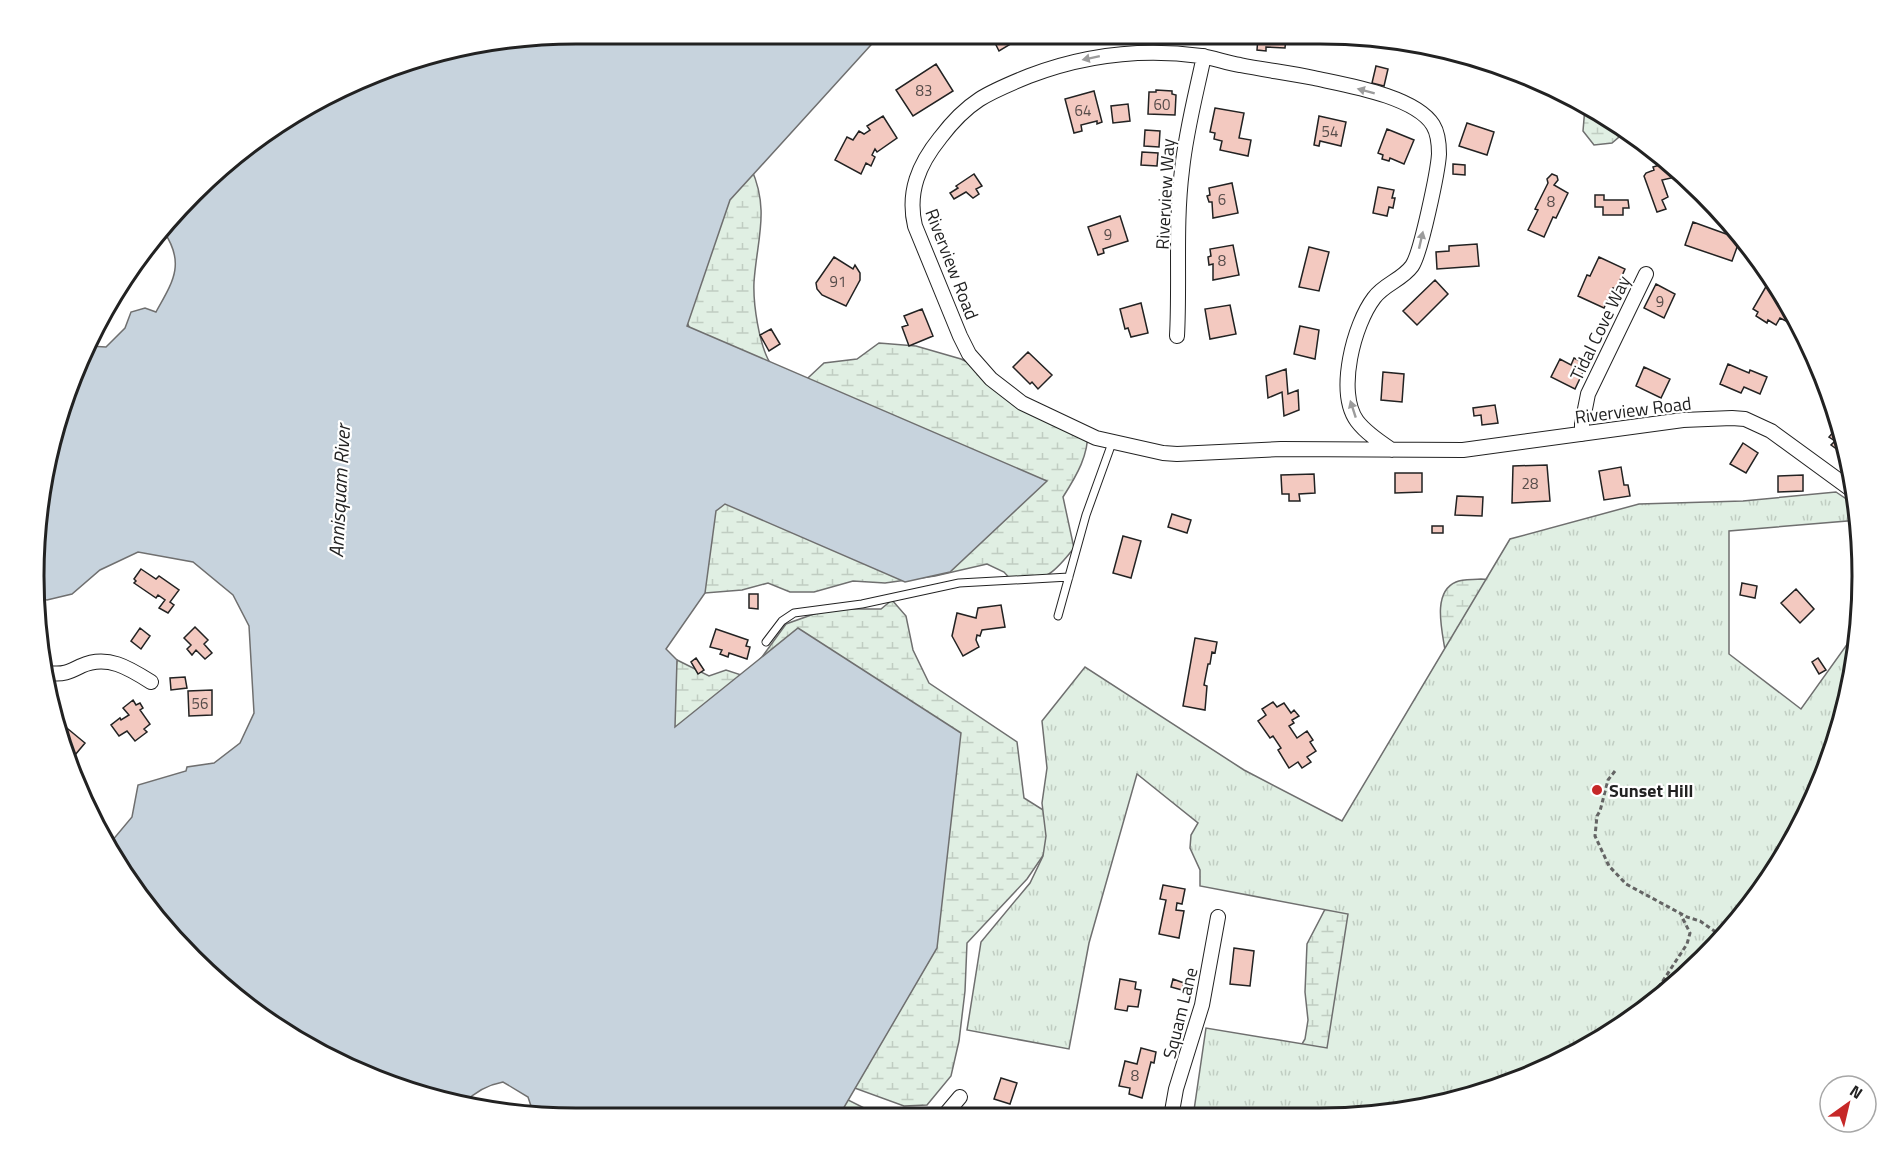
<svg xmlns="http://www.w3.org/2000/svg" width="1896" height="1152" viewBox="0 0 1896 1152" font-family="'Titillium Web',sans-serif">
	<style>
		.wetland { fill: url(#wetland-marsh); stroke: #6f6f6f; stroke-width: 1.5 }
		.park { fill: url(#park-tufts); stroke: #6f6f6f; stroke-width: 1.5 }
		.water { fill: #c7d3dd; stroke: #6f6f6f; stroke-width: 1.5 }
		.building { fill: #f3c9c0; stroke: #222; stroke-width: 1.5 }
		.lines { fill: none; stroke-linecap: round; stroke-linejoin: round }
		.lane-casing { stroke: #222; stroke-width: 9 }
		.street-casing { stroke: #222; stroke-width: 16 }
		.path { stroke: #646464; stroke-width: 3; stroke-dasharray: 4.5 3; stroke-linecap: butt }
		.lane { stroke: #fff; stroke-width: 7 }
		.street { stroke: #fff; stroke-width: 14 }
		.oneway { fill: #9c9c9c }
		.poi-dot { fill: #c62828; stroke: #fff; stroke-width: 2 }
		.labels { text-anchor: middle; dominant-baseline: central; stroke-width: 4.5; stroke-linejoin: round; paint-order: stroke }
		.number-label { font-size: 15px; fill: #564c4a }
		.street-label { font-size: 18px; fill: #222; stroke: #fff }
		.poi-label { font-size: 18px; font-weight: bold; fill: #222; stroke: #fff; text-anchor: start }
		.water-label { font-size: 20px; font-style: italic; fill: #222; stroke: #fff }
		.rim { fill: none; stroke: #222; stroke-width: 3 }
	</style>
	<defs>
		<pattern id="wetland-marsh" width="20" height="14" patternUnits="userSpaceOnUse" patternTransform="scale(1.5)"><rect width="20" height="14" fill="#e0efe3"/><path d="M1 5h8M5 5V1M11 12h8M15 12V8" fill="none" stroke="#c0cdc2"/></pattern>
		<pattern id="park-tufts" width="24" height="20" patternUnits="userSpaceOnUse" patternTransform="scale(1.5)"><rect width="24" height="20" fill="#e0efe3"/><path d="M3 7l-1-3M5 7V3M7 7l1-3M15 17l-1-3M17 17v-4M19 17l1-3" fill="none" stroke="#c0cdc2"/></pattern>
	</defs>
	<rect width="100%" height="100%" fill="#fff"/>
	<!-- wetland -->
	<path class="wetland" d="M1585,107L1626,131L1612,143L1594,145L1583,131Z
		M751,168C770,210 757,239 754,282C753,304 759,344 770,363C776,373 787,382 794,391L824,363L857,359L879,343L916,346L961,359L1002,379L1027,403L1088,428C1089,455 1077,475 1063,497L1074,548C1055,572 1047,581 1014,583L1004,572L987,564L935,576L885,583L853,581L814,592H790L768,583L742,590L705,593L701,578L694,338L682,311L695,223Z
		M1481,579L1493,580L1445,650C1442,630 1432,592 1456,582C1463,579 1473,580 1481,579Z
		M892,600L906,616L913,650L929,683L1017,742L1024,798L1048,813L1055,838L1027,879L967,943L965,991L959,1041L951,1076L927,1105L904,1106L830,1079L844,1098L880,1116L579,1115L671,702L677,660L709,676L726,670L744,676L762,657L786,624L828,609H881Z
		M1353,876L1393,1040L1292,1061L1305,1039L1308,1020L1305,992L1307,944L1334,892Z"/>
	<!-- park -->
	<path class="park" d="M1836,492L1858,507L1859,520L1729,531V654L1801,709L1853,636L1857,639L1845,716L1807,816L1751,906L1678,984L1591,1046L1494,1090L1356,1118L1193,1117L1206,1028L1327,1048L1348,914L1200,886V870L1190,848L1191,835L1198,823L1137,774L1089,943L1069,1049L967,1030L981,942L1030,883L1043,856L1046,836L1042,803L1047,768L1042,721L1085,667L1244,770L1342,821L1510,539L1639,504L1743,501Z"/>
	<!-- water -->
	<path class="water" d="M576,33L880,35L730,200L687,326L1047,481L950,572L905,582L725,504L716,511L705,593L666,649L677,660L675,727L798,628L961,733L937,948L839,1116L538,1115L532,1109L528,1097L503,1082C487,1085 475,1092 464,1103L369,1078L246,1007L145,906L111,842L132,817L138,785L186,771L187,767L214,763L240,743L254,713L249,626L233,595L193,562L138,552L100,570L72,594L47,600L37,598L33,576L55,444L60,443L58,426L62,402L89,346L106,347L125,328L131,312L145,308L156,312C172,283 186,264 164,232L246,145L402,62Z"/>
	<!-- building -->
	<path class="building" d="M991,35H1011L1014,42L999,51Z
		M1258,37H1286L1285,48L1266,47V51L1257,50Z
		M936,64L953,91L913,116L896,90Z
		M1376,66L1388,69L1384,86L1372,83Z
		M1156,90L1172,91V94L1176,95L1175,115L1148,114L1149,92H1156Z
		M1094,91L1102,122L1097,124V121L1081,125L1082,131L1074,133L1065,99Z
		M1128,104L1130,121L1113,123L1111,106Z
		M1215,108L1244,113L1239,138L1251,140L1248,156L1220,150L1222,141L1214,139L1215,133L1210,132Z
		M883,116L897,138L877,152L875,149L872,155L875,157L871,166L866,163L861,174L835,160L847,137L853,140L859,131L864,134L870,130L867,126Z
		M1319,116L1346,122L1341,146L1320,141L1319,146L1314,145Z
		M1467,123L1494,132L1487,155L1459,146Z
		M1387,129L1414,140L1404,164L1390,158L1389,161L1382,159L1383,155L1378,153Z
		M1145,130L1160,131L1159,147L1144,146Z
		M1142,152L1158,153L1157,166L1141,165Z
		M1453,164L1465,165V175L1453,174Z
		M1663,164L1664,167L1671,164L1679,172L1680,176L1662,180L1668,197L1662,200L1666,209L1657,212L1644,176L1646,173L1654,170L1653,167Z
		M974,174L982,186L976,189L979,194L973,198L966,192L954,199L950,193L958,188L956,186Z
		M1552,174L1557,176L1558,180L1554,185L1568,193L1556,218L1553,217L1544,237L1528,230L1538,210L1535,209L1548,183L1547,179Z
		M1232,183L1238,213L1213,218L1212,202H1209L1207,196L1210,195L1209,188Z
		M1378,187L1394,190L1392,198H1395L1393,208L1389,207L1387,216L1373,213Z
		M1595,195H1604V200H1628L1629,208H1623V215H1603V207H1595Z
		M1120,216L1128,241L1103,249L1104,253L1098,255L1088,227Z
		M1693,222L1740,239L1732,261L1685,245Z
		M1477,244L1479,266L1437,269L1436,252L1449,251V246Z
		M1233,245L1239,275L1213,280V264L1209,265L1208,257L1211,256L1210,249Z
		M1309,247L1329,252L1319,291L1299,287Z
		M834,257L853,269L855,265L860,273V280L846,306L822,295L817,289L816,283Z
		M1599,257L1625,269L1616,289L1613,288L1604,308L1578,296L1587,275L1590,276Z
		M1771,278L1793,310L1786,321L1780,318L1776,325L1768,320L1767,323L1756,316L1758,312L1753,309Z
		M1435,280L1448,294L1417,325L1403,311Z
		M1656,284L1675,294L1664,318L1644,308Z
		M1141,303L1148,333L1131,337L1128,328L1125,329L1120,309Z
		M1230,305L1236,334L1210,339L1205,309Z
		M922,309L933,336L909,346L902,327L908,325L904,316Z
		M1300,326L1319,330L1315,359L1294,354Z
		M771,329L780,344L769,351L760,335Z
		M1028,352L1052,375L1038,389L1032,382L1030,384L1013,367Z
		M1574,358L1584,363L1580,371L1583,372L1575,389L1551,377L1560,359L1571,365Z
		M1728,364L1749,373L1750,370L1767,377L1760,394L1744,387L1741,393L1720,384Z
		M1644,367L1670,379L1661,398L1636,386Z
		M1286,369L1288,394L1298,390L1299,410L1284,416L1282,392L1268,398L1266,376Z
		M1383,372L1404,374L1402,402L1381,400Z
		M1495,405L1498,423L1482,425L1481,415L1474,416L1473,408Z
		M1839,425L1845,449L1842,453L1831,445L1835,441L1829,437Z
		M1743,443L1758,453L1746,473L1730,464Z
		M1547,465L1550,501L1512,503L1513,466Z
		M1621,467L1624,485H1628L1630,496L1604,500L1599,471Z
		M1395,473H1422V492L1395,493Z
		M1314,474L1315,493L1299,494L1300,501H1289V494H1282L1281,475Z
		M1803,475V491L1778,492V476Z
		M1457,496L1483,497L1482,516L1455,515Z
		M1172,514L1191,520L1187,533L1168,527Z
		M1432,526H1443V533H1432Z
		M1123,536L1141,541L1131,578L1113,573Z
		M141,569L156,579L159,576L179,590L170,602L174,605L168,613L159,608L165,600L158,595L156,598L134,583L136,581L134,579Z
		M1742,583L1757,586L1755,598L1740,595Z
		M1796,589L1814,609L1800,623L1781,603Z
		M749,594H758V609L749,608Z
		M1001,605L1005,627L982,630L980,636L977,635L976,640L979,647L963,656L952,636L957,613L976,618L978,608Z
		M195,627L208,640L204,644L212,653L205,659L196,650L192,655L187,649L191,645L184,638Z
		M140,628L150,636L141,649L131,641Z
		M716,629L748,640L746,646L750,647L747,659L729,653L728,657L720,654L722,650L710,647Z
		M1195,638L1217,642L1215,653L1212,652L1210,664H1208L1204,685L1207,686L1205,710L1183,706Z
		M696,658L704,670L698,674L691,662Z
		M1818,658L1826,670L1819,674L1812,662Z
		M185,677L187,688L171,690L170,678Z
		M212,690V715L189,716L188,691Z
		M133,700L136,705L140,703L143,708L140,710L150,724L144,729L147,732L135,741L127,731L119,736L111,725L120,718L121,720L129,715L123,708Z
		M1273,702L1277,707L1284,703L1291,713L1294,710L1299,716L1292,720L1294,723L1289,726L1297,738L1307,731L1313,740L1310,742L1316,751L1307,757L1311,762L1302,768L1298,762L1289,768L1278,750L1281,748L1273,736L1270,738L1258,721L1266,715L1262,709Z
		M62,724L85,743L70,761L62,750L58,730Z
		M1163,885L1185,889L1182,904L1177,903L1176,910L1184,911L1179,938L1159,934L1166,900L1160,899Z
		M1234,948L1254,951L1250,986L1230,984Z
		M1120,979L1136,982L1135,989L1141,990L1138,1007L1128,1006L1127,1011L1115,1009Z
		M1173,979L1184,983L1182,990L1171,987Z
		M1141,1048L1156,1052L1154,1063L1151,1062L1142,1098L1129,1094L1130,1088L1119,1086L1125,1061L1137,1064Z
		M1001,1078L1017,1083L1010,1104L994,1099Z"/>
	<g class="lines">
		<defs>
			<path id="lane" d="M1058,616L1086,515L1112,443
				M766,642L782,621L794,613L862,604L959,583L1069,577"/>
			<path id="street" d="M1177,336C1180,281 1175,225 1182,170C1186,131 1196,94 1204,56
				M1582,434V424L1588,394L1646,274
				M1392,450C1380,442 1366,433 1357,421C1336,392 1354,324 1374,298C1384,284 1402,280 1412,266C1421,253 1438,171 1439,154C1439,145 1438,133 1433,125C1415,96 1346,85 1314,78C1290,73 1265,70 1240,65C1227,63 1214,58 1201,56C1142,48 1084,55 1029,76C987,93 968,101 940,138C919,164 907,192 915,226L960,336L969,354L991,379L1022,403L1096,438L1163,453L1177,454L1281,449L1463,450L1683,420L1732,418L1745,419L1771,431L1856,493
				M49,673C63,675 69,672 81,666C107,654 129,668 151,682
				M944,1116L960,1097
				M1171,1117L1176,1089L1202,1005L1218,917"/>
		</defs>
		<!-- lane casing -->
		<use href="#lane" class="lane-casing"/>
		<!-- street casing -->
		<use href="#street" class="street-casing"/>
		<!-- path -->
		<path class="path" d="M1615,771L1608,780L1600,811L1597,816L1595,836L1609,866L1626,884L1687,917L1700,921L1723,937
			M1656,1000L1653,996L1687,944L1690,933L1681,915"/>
		<!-- lane -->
		<use href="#lane" class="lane"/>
		<!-- street -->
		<use href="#street" class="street"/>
	</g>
	<!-- one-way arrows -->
	<defs><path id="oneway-solid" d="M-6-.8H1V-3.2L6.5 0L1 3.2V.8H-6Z" transform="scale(1.5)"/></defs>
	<g class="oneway">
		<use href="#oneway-solid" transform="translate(1091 58) rotate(168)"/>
		<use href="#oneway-solid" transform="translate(1366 91) rotate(-165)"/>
		<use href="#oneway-solid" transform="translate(1421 240) rotate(-77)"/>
		<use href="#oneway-solid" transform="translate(1353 409) rotate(-108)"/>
	</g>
	<!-- markers -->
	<circle class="poi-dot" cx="1597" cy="790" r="6"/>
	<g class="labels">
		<!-- number labels -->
		<g class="number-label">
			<text x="924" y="90">83</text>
			<text x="1162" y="104">60</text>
			<text x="1083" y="110">64</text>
			<text x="1330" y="131">54</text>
			<text x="1222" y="199">6</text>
			<text x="1551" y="201">8</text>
			<text x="1108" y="234">9</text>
			<text x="1222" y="260">8</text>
			<text x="838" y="281">91</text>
			<text x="1660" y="301">9</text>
			<text x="1530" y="483">28</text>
			<text x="200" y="703">56</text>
			<text x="1135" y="1075">8</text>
		</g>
		<!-- street labels -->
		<g class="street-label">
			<text transform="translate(1165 194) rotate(-87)">Riverview Way</text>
			<text transform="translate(952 264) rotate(69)">Riverview Road</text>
			<text transform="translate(1600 328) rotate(-64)">Tidal Cove Way</text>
			<text transform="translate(1633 410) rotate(-7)">Riverview Road</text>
			<text transform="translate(1180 1013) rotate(-76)">Squam Lane</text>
		</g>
		<!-- poi labels -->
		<g class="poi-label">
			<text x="1609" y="790">Sunset Hill</text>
		</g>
		<!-- water labels -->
		<g class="water-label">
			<text transform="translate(339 491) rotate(-87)">Annisquam River</text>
		</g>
	</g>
	<!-- crop -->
	<path d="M0 0H1896V1152H0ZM576 44H1320A532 532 0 0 1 1852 576V576A532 532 0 0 1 1320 1108H576A532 532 0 0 1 44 576V576A532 532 0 0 1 576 44Z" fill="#fff" fill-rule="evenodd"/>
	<path class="rim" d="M576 44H1320A532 532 0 0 1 1852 576V576A532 532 0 0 1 1320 1108H576A532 532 0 0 1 44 576V576A532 532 0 0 1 576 44Z"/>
	<!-- north arrow -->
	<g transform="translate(1848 1104) rotate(34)"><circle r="28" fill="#ffffff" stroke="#a7a7a7" stroke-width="1.5"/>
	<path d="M0-4.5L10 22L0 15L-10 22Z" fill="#c62828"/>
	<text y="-9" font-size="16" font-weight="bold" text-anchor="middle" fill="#222222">N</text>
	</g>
</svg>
